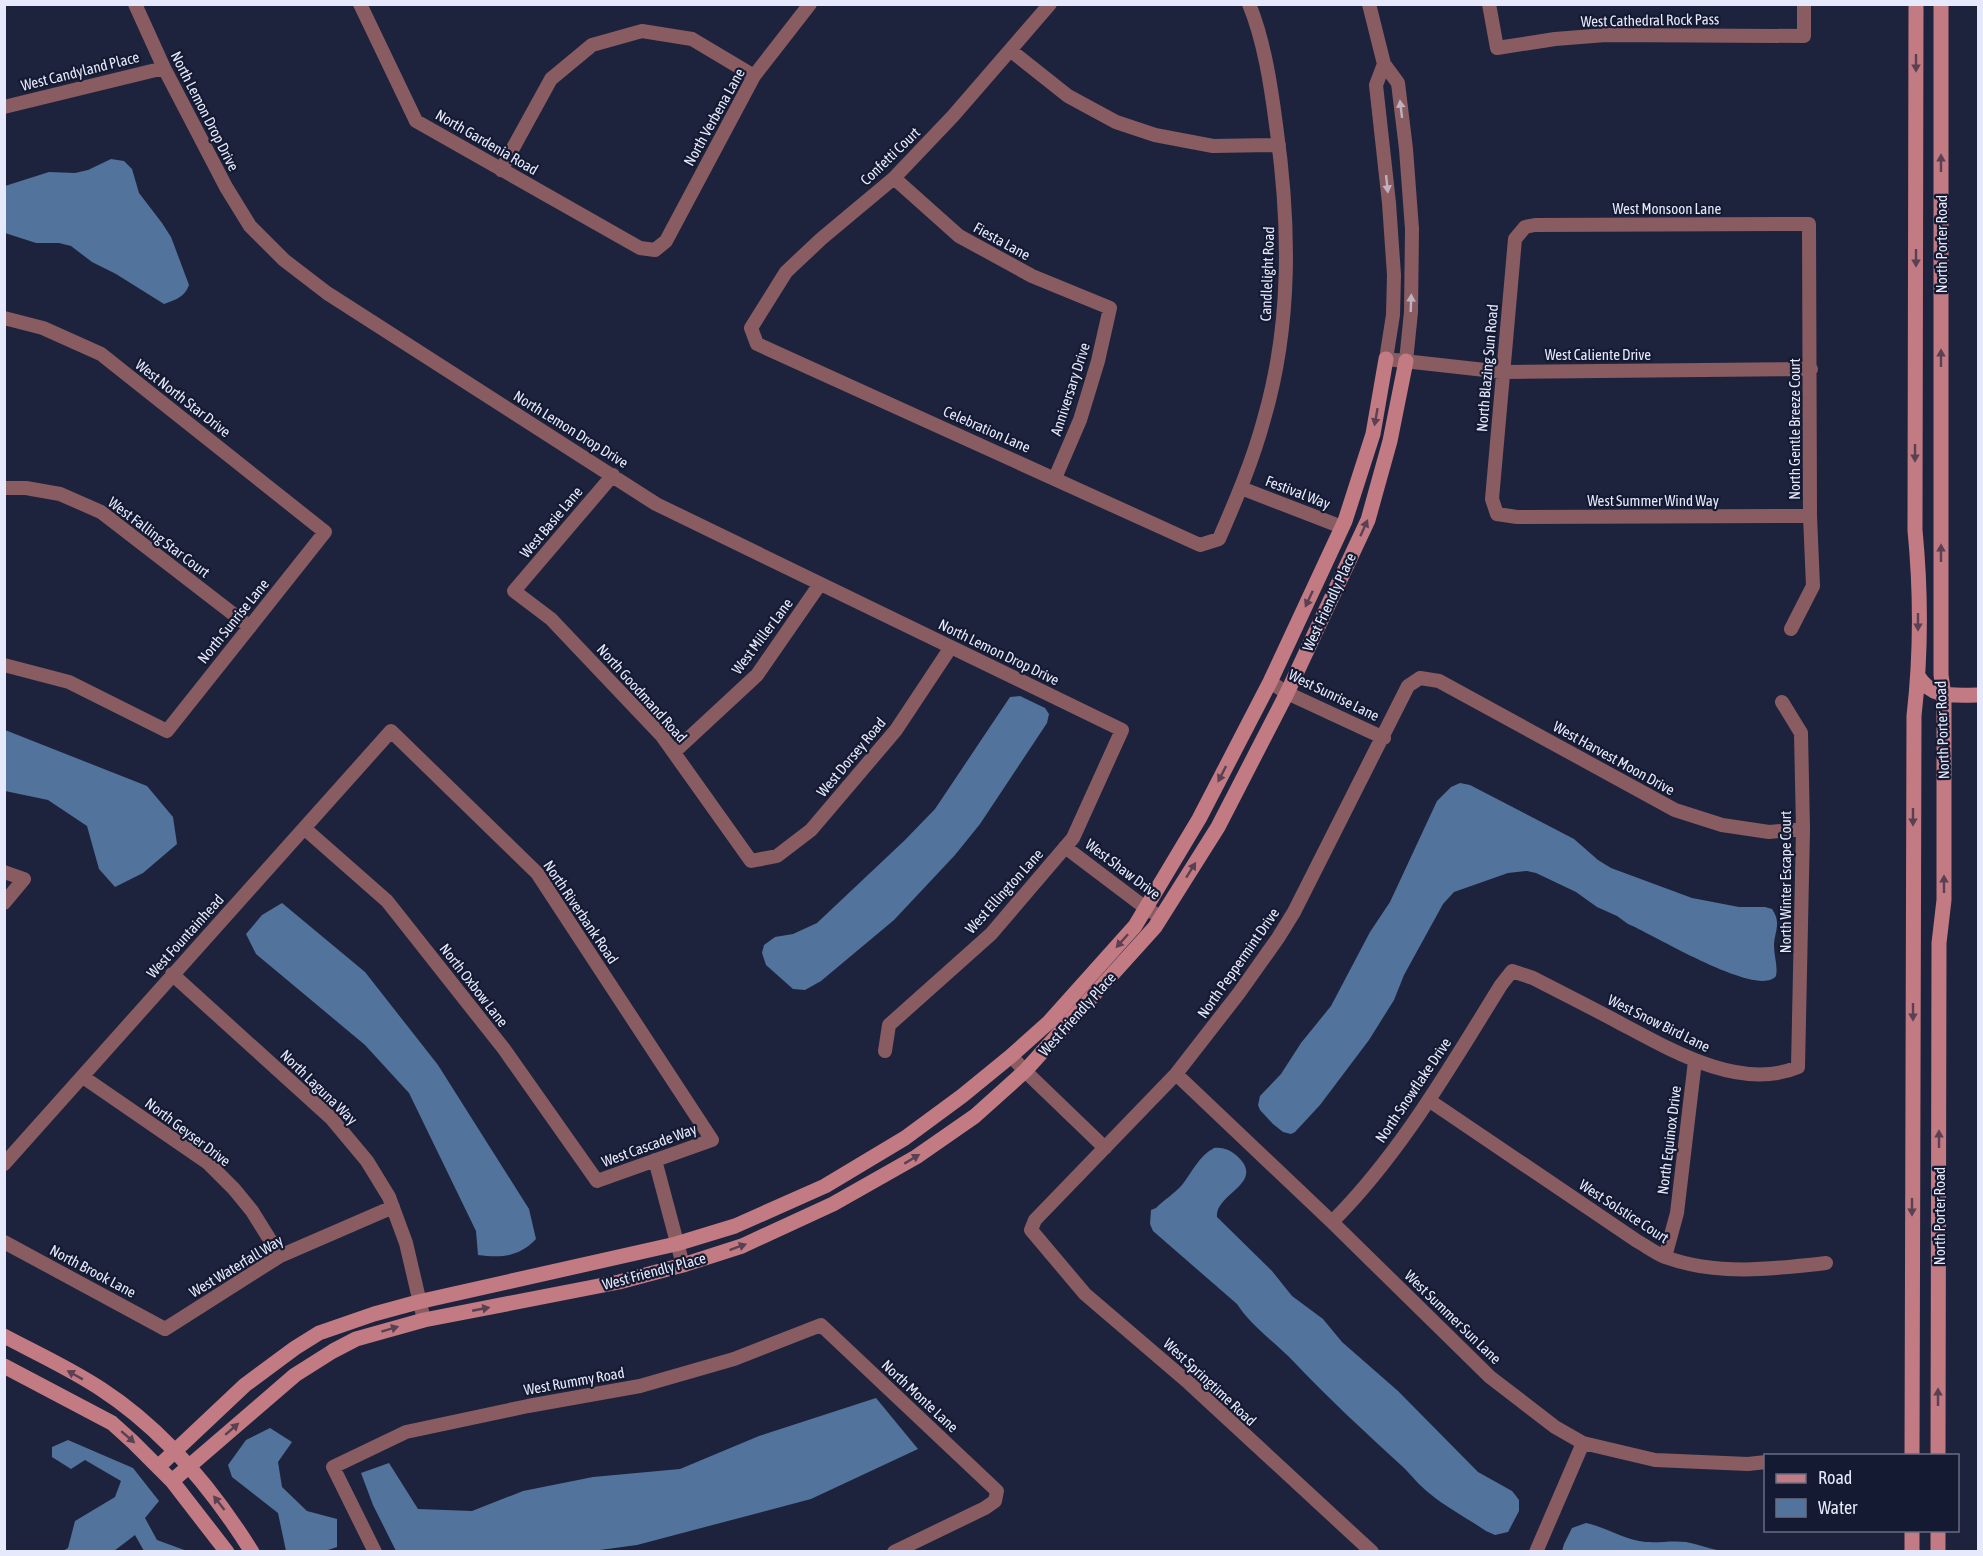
<svg xmlns="http://www.w3.org/2000/svg" width="1983" height="1556" viewBox="0 0 1983 1556" font-family="'Asap Condensed',sans-serif">
	<style>
		.water { fill: #52739b }
		.lines { fill: none; stroke-linecap: round; stroke-linejoin: round }
		.street { stroke: #895c62; stroke-width: 14 }
		.secondary { stroke: #c27a83; stroke-width: 15 }
		.oneway { fill: #5a4053 }
		.oneway2 { fill: #c0b1be }
		.labels { text-anchor: middle; dominant-baseline: central; stroke-width: 4.5; stroke-linejoin: round; paint-order: stroke }
		.street-label { font-size: 15px; fill: #e5e9fb; stroke: #151a33 }
	</style>
	<rect width="100%" height="100%" fill="#1e233d"/>
	<!-- water -->
	<path class="water" d="M111,159L124,161L132,169L139,193L162,223L171,237L189,285C185,297 175,300 164,304L116,274L92,262L71,246L59,243H36L5,233V186L49,172L75,173L88,170Z
		M1020,696L1045,708L1049,714L1047,723L980,824L955,855L894,920L821,981L805,990L793,989L766,965L762,953L764,945L775,937L793,934L817,923L905,840L935,809L1010,697Z
		M5,730L147,786L173,817L177,844L143,873L115,887L99,869L87,826L48,800L5,791Z
		M1460,783L1470,785L1574,839L1598,860L1611,868L1692,898L1739,907H1765L1772,909C1782,923 1774,933 1774,946C1774,956 1778,966 1776,976C1758,999 1653,934 1628,924L1617,916L1597,907L1576,892L1536,873L1527,871L1508,873L1454,892L1443,904L1404,975L1394,1000L1369,1040L1320,1105L1295,1132L1291,1134L1283,1132L1273,1124L1260,1110L1258,1105L1260,1096L1281,1074L1301,1043L1331,1006L1370,932L1390,902L1437,801L1451,787Z
		M282,903L365,972L438,1065L529,1209L536,1239C519,1257 501,1258 478,1255L476,1231L409,1093L365,1045L256,954L246,934L262,915Z
		M1214,1148C1223,1147 1230,1150 1236,1155C1268,1183 1215,1193 1217,1217L1272,1271L1292,1296L1323,1319L1342,1342L1398,1391L1478,1472L1512,1491L1516,1496L1519,1500V1511L1508,1532L1495,1535L1486,1531C1467,1518 1447,1508 1429,1493C1419,1485 1412,1476 1403,1467C1366,1433 1329,1399 1294,1362C1276,1343 1251,1326 1237,1304L1153,1231L1150,1224L1151,1210L1156,1208C1164,1200 1174,1194 1182,1185C1193,1171 1198,1157 1214,1148Z
		M876,1398L918,1449L811,1499L637,1545L585,1552L396,1551L373,1505L361,1473L389,1463L418,1509L472,1511L523,1491L593,1477L680,1469L759,1436Z
		M270,1428L292,1442L278,1462L282,1487L307,1511L337,1519V1547L325,1551H286L278,1513L232,1477L228,1465L246,1440Z
		M68,1440L133,1468L159,1501L145,1518L157,1540L187,1551H144L135,1535L114,1551H63L68,1548L75,1521L115,1497L121,1481L85,1460L71,1469L52,1457V1447Z
		M1586,1523C1604,1527 1620,1537 1639,1541C1654,1544 1670,1540 1686,1542C1698,1544 1709,1549 1722,1551H1562L1564,1544L1572,1528Z"/>
	<g class="lines">
		<!-- street -->
		<path class="street" d="M135,4L164,68L226,187L250,226L284,260L327,293L656,504L1122,730L1073,838L991,934L889,1025L885,1051
			M360,4L416,121L640,248L655,250L666,241L754,76L810,4
			M1050,4L953,116L894,178L821,239L786,272L751,328L757,344L1200,545L1219,539C1236,500 1253,460 1264,419C1292,323 1290,223 1276,125C1271,86 1264,40 1249,4
			M1369,4L1384,64L1398,83L1406,149L1412,229L1411,312L1406,361
			M1489,4L1497,48L1555,39L1606,35L1804,36V4
			M1010,50L1068,96L1116,122L1155,135L1213,146L1279,145
			M1384,64L1376,85L1389,203L1394,275L1393,315L1386,359L1503,372L1811,369
			M4,107L164,68
			M501,170L551,79L592,45L642,31L692,39L754,76
			M894,178L959,236L1032,276L1110,308L1098,361L1080,420L1055,478
			M4,318L43,328L101,354L325,532L167,731L69,682L4,665
			M613,475L514,591L551,619L662,736L751,861L777,856L811,830L896,730L951,647
			M4,488H26L60,494L101,512L250,627
			M1241,488L1342,527
			M1791,629L1813,586L1810,516L1809,224L1535,225L1525,227L1515,239L1492,499L1497,514L1517,517L1810,516
			M1270,682L1287,693L1384,738
			M674,752L757,675L820,584
			M1065,847L1147,909L1161,917
			M4,872L24,879L4,903
			M172,974L331,1118L367,1161L389,1197L406,1243L424,1320
			M1011,1056L1025,1071L1105,1148
			M1176,1074L1332,1222L1490,1377L1555,1427L1583,1443L1655,1460L1748,1464L1766,1462
			M83,1077L208,1163L234,1189L252,1211L280,1256
			M1430,1101L1637,1241C1646,1246 1655,1253 1665,1257C1716,1276 1774,1269 1826,1263
			M655,1160L683,1265
			M4,1164L391,731L537,873L712,1140L597,1181L504,1049L387,901L304,828
			M1332,1222C1401,1153 1450,1067 1501,985L1512,971L1533,978C1562,993 1590,1007 1618,1022C1669,1049 1740,1092 1798,1067L1803,829L1801,733L1782,702
			M4,1242L165,1329L280,1256L393,1207
			M1665,1257L1677,1213L1695,1061
			M375,1552L333,1467L406,1432L528,1406L640,1386L734,1359L821,1325L997,1491L995,1501L985,1508L894,1552
			M1372,1552L1189,1383L1085,1294L1031,1230L1035,1220L1176,1074L1239,993L1278,938L1294,912L1408,686L1420,678L1439,681L1675,810L1722,825L1769,832L1803,829
			M1536,1552L1583,1443"/>
		<!-- secondary -->
		<path class="secondary" d="M1918,676C1932,699 1954,695 1978,695
			M4,1336C36,1353 71,1369 101,1389C164,1430 212,1488 252,1552
			M4,1366L112,1423L133,1442L172,1481L227,1552
			M1912,1456L1914,716C1921,655 1921,592 1915,530L1916,4
			M1938,1456L1939,943L1944,900V695L1941,675V4
			M158,1467L245,1385L295,1348L319,1333L374,1314L418,1302L676,1244L735,1226L825,1186L905,1138L962,1096L1011,1056L1049,1022L1135,926L1199,819L1270,682L1345,521L1373,434L1386,359
			M172,1481L295,1375L333,1351L356,1339L424,1320L619,1282L683,1265L742,1246L833,1204L916,1157L975,1116L1025,1071L1155,927L1218,827L1287,693L1368,520L1390,441L1406,361
			M1912,1552V1530
			M1938,1552V1530"/>
	</g>
	<!-- one-way arrows -->
	<defs><path id="oneway-solid" d="M-6-.8H1V-3.2L6.5 0L1 3.2V.8H-6Z" transform="scale(1.5)"/></defs>
	<g class="oneway">
		<use href="#oneway-solid" transform="translate(1916 63) rotate(90)"/>
		<use href="#oneway-solid" transform="translate(1941 163) rotate(-90)"/>
		<use href="#oneway-solid" transform="translate(1916 258) rotate(90)"/>
		<use href="#oneway-solid" transform="translate(1941 358) rotate(-90)"/>
		<use href="#oneway-solid" transform="translate(1376 417) rotate(100)"/>
		<use href="#oneway-solid" transform="translate(1915 453) rotate(90)"/>
		<use href="#oneway-solid" transform="translate(1364 528) rotate(-66)"/>
		<use href="#oneway-solid" transform="translate(1941 553) rotate(-90)"/>
		<use href="#oneway-solid" transform="translate(1309 599) rotate(115)"/>
		<use href="#oneway-solid" transform="translate(1918 622) rotate(90)"/>
		<use href="#oneway-solid" transform="translate(1222 774) rotate(117)"/>
		<use href="#oneway-solid" transform="translate(1913 817) rotate(90)"/>
		<use href="#oneway-solid" transform="translate(1191 870) rotate(-58)"/>
		<use href="#oneway-solid" transform="translate(1944 884) rotate(-90)"/>
		<use href="#oneway-solid" transform="translate(1122 941) rotate(132)"/>
		<use href="#oneway-solid" transform="translate(1913 1012) rotate(90)"/>
		<use href="#oneway-solid" transform="translate(1939 1139) rotate(-90)"/>
		<use href="#oneway-solid" transform="translate(912 1159) rotate(-31)"/>
		<use href="#oneway-solid" transform="translate(1912 1207) rotate(90)"/>
		<use href="#oneway-solid" transform="translate(738 1247) rotate(-20)"/>
		<use href="#oneway-solid" transform="translate(481 1309) rotate(-11)"/>
		<use href="#oneway-solid" transform="translate(390 1329) rotate(-17)"/>
		<use href="#oneway-solid" transform="translate(75 1375) rotate(-151)"/>
		<use href="#oneway-solid" transform="translate(1938 1397) rotate(-90)"/>
		<use href="#oneway-solid" transform="translate(232 1429) rotate(-41)"/>
		<use href="#oneway-solid" transform="translate(128 1437) rotate(41)"/>
		<use href="#oneway-solid" transform="translate(219 1503) rotate(-128)"/>
	</g>
	<g class="oneway2">
		<use href="#oneway-solid" transform="translate(1401 109) rotate(-97)"/>
		<use href="#oneway-solid" transform="translate(1387 184) rotate(84)"/>
		<use href="#oneway-solid" transform="translate(1411 303) rotate(-88)"/>
	</g>
	<g class="labels">
		<!-- street labels -->
		<g class="street-label">
			<text transform="translate(1650 20) rotate(-1)">West Cathedral Rock Pass</text>
			<text transform="translate(80 71) rotate(-14)">West Candyland Place</text>
			<text transform="translate(205 111) rotate(63)">North Lemon Drop Drive</text>
			<text transform="translate(714 117) rotate(-61)">North Verbena Lane</text>
			<text transform="translate(487 142) rotate(30)">North Gardenia Road</text>
			<text transform="translate(890 156) rotate(-44)">Confetti Court</text>
			<text x="1667" y="208">West Monsoon Lane</text>
			<text transform="translate(1002 241) rotate(29)">Fiesta Lane</text>
			<text transform="translate(1941 244) rotate(-90)">North Porter Road</text>
			<text transform="translate(1267 274) rotate(-88)">Candlelight Road</text>
			<text x="1598" y="354">West Caliente Drive</text>
			<text transform="translate(1487 368) rotate(-85)">North Blazing Sun Road</text>
			<text transform="translate(1070 389) rotate(-72)">Anniversary Drive</text>
			<text transform="translate(183 398) rotate(38)">West North Star Drive</text>
			<text transform="translate(571 429) rotate(32)">North Lemon Drop Drive</text>
			<text transform="translate(987 429) rotate(24)">Celebration Lane</text>
			<text transform="translate(1794 429) rotate(-90)">North Gentle Breeze Court</text>
			<text transform="translate(1298 492) rotate(21)">Festival Way</text>
			<text x="1653" y="500">West Summer Wind Way</text>
			<text transform="translate(551 522) rotate(-50)">West Basie Lane</text>
			<text transform="translate(159 537) rotate(37)">West Falling Star Court</text>
			<text transform="translate(1329 602) rotate(-65)">West Friendly Place</text>
			<text transform="translate(233 621) rotate(-51)">North Sunrise Lane</text>
			<text transform="translate(762 636) rotate(-53)">West Miller Lane</text>
			<text transform="translate(999 652) rotate(26)">North Lemon Drop Drive</text>
			<text transform="translate(642 693) rotate(48)">North Goodmand Road</text>
			<text transform="translate(1334 695) rotate(26)">West Sunrise Lane</text>
			<text transform="translate(1942 730) rotate(-92)">North Porter Road</text>
			<text transform="translate(851 757) rotate(-50)">West Dorsey Road</text>
			<text transform="translate(1614 758) rotate(29)">West Harvest Moon Drive</text>
			<text transform="translate(1123 869) rotate(37)">West Shaw Drive</text>
			<text transform="translate(1785 882) rotate(-90)">North Winter Escape Court</text>
			<text transform="translate(1004 891) rotate(-48)">West Ellington Lane</text>
			<text transform="translate(581 912) rotate(56)">North Riverbank Road</text>
			<text transform="translate(185 936) rotate(-48)">West Fountainhead</text>
			<text transform="translate(1238 963) rotate(-55)">North Peppermint Drive</text>
			<text transform="translate(474 985) rotate(52)">North Oxbow Lane</text>
			<text transform="translate(1077 1014) rotate(-48)">West Friendly Place</text>
			<text transform="translate(1659 1023) rotate(26)">West Snow Bird Lane</text>
			<text transform="translate(319 1087) rotate(44)">North Laguna Way</text>
			<text transform="translate(1413 1090) rotate(-56)">North Snowflake Drive</text>
			<text transform="translate(188 1132) rotate(37)">North Geyser Drive</text>
			<text transform="translate(1669 1140) rotate(-83)">North Equinox Drive</text>
			<text transform="translate(649 1145) rotate(-20)">West Cascade Way</text>
			<text transform="translate(1624 1211) rotate(33)">West Solstice Court</text>
			<text transform="translate(1939 1216) rotate(-90)">North Porter Road</text>
			<text transform="translate(236 1266) rotate(-31)">West Waterfall Way</text>
			<text transform="translate(93 1271) rotate(28)">North Brook Lane</text>
			<text transform="translate(654 1271) rotate(-15)">West Friendly Place</text>
			<text transform="translate(1453 1317) rotate(44)">West Summer Sun Lane</text>
			<text transform="translate(574 1381) rotate(-10)">West Rummy Road</text>
			<text transform="translate(1210 1382) rotate(43)">West Springtime Road</text>
			<text transform="translate(920 1396) rotate(43)">North Monte Lane</text>
		</g>
	</g>
	<!-- border -->
	<rect width="1983" height="1556" fill="none" stroke="#e5e9fb" stroke-width="12"/>
	<!-- legend -->
	<rect x="1764" y="1454" width="195" height="78" fill="#151a33" stroke="#686d83" stroke-width="1.5"/>
	<rect x="1776" y="1474" width="30" height="9" fill="#c27a83" stroke="#686d83" stroke-width="1.5"/>
	<text x="1818" y="1484" font-size="18" fill="#e5e9fb">Road</text>
	<rect x="1776" y="1499" width="30" height="18" fill="#52739b" stroke="#686d83" stroke-width="1.5"/>
	<text x="1818" y="1514" font-size="18" fill="#e5e9fb">Water</text>
</svg>
